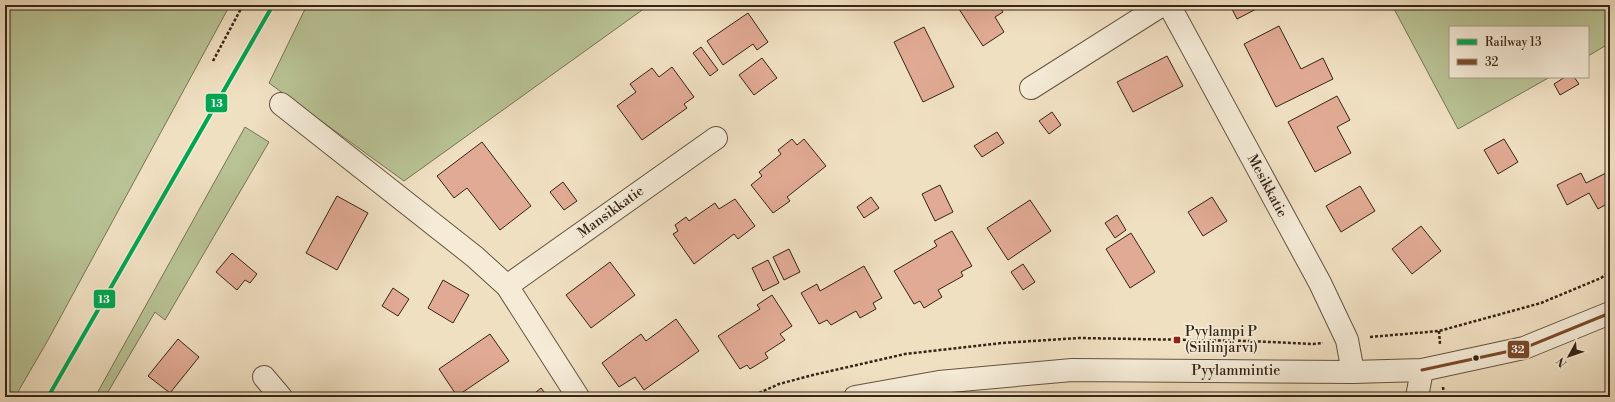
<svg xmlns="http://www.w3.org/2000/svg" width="1615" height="402" viewBox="0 0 1615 402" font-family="'Libre Bodoni',serif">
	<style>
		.green { fill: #b8c294; stroke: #767455 }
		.building { fill: #e1aa94; stroke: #352516 }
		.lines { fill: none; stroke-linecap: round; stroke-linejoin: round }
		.minor-casing { stroke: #645441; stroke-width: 24 }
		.path { stroke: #352516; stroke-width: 2.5; stroke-dasharray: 3 2; stroke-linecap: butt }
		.minor { stroke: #f5ebd7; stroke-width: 22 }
		.bus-1-casing { stroke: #f5ebd7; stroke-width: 6 }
		.bus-1 { stroke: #7a4b2a; stroke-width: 3 }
		.rail-1-casing { stroke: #f5ebd7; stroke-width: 7 }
		.rail-1 { stroke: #00a651; stroke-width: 4 }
		.poi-dot { fill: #8f2418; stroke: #f5ebd7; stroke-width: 1.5 }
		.bus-dot { fill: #352516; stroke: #f5ebd7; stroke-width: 1.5 }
		.labels { text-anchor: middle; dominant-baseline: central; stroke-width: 3.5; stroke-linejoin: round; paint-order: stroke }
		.street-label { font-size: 14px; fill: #352516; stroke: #f5ebd7 }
		.poi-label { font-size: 14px; fill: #352516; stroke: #f5ebd7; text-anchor: start }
		.line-badge { stroke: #f5ebd7; stroke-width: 1.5 }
		.badge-label { font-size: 11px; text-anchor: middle; font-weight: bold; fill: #fff }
	</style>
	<rect width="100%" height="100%" fill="#f0e0c2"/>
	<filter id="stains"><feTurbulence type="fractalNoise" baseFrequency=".005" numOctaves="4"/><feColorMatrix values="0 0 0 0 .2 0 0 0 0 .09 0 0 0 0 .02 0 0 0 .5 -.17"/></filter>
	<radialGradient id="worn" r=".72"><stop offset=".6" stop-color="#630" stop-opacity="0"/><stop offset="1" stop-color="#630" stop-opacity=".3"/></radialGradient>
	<!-- green -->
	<path class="green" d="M5,5H230L48,340L15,397H5Z
		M307,5H643L645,8L404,181L269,83Z
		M1392,5H1610V43L1588,56V27H1450V77H1550L1458,129Z
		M245,127L269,142L165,320L155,312L105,397H95Z"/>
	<!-- building -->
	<path class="building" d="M960,5H998L1003,12L995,17L1004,32L983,46L957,6Z
		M1230,5H1264L1237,19Z
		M748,13L768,42L757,50L753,44L723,65L707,41Z
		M1279,26L1301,69L1323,58L1333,79L1276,107L1244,44Z
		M924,27L954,87L923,102L894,42Z
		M701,47L718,70L710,76L693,53Z
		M1167,56L1183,86L1133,112L1117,82Z
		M762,58L777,78L754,95L739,75Z
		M672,67L694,97L684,104L687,108L642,140L617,106L636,92L630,84L652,68L659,77Z
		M1565,77H1574L1579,84L1560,95L1554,84Z
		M1337,96L1350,120L1337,127L1351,153L1315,172L1288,122Z
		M1052,112L1061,125L1049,134L1039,121Z
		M997,132L1004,143L982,157L974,146Z
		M792,139L797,145L804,139L826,166L787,197L790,201L773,213L751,185L762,176L759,172L781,154L778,150Z
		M1504,139L1518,162L1498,174L1484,150Z
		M482,142L531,206L500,230L467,188L454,198L437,176Z
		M1610,171V202L1598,209L1589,193L1567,205L1557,185L1581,173L1586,183Z
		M563,182L577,201L564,210L550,192Z
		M940,185L953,212L935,221L922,194Z
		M1360,186L1375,211L1341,232L1326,206Z
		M337,196L368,213L337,270L306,253Z
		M871,197L879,208L864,218L857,207Z
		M1212,197L1227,221L1203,236L1188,212Z
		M735,199L755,226L738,239L734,234L694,264L673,234L678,231L675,225L686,217L689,221L715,203L719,209Z
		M1030,200L1051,231L1008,260L987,228Z
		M1117,215L1126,230L1115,238L1105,223Z
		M1421,226L1441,251L1412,274L1392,249Z
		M952,231L972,266L961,272L963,276L938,290L942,297L924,308L920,301L914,304L894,271L937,246L934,241Z
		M1131,233L1155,272L1130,288L1106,249Z
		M789,249L800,272L784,280L773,257Z
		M232,253L257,274L250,283L245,280L237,290L216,272Z
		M768,260L779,283L763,291L752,268Z
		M610,262L635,295L591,328L566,295Z
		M1023,264L1035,282L1023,290L1011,272Z
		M864,266L882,298L873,303L876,309L860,318L856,311L831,325L827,320L819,324L801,293L817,284L820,291Z
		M443,280L469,295L453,323L428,308Z
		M393,288L409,299L398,316L382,306Z
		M772,295L792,326L780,334L785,340L765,353L768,358L750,369L747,365L740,369L718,336L760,309L757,305Z
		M676,319L699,351L644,390L635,377L619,387L602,363L641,334L646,341Z
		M490,334L509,361L457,396L439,369Z
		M178,339L199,357L170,393L148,376Z
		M541,388L548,397H530Z"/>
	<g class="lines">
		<defs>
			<path id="minor" d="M1169,5L1320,283L1347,340L1353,372
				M1031,88L1162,5
				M281,104L475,257L507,286L578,397
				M507,286L716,138
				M264,377L281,397
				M855,397L939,382L1072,370L1353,372L1422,370L1524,348L1610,313
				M1417,397L1422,370"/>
		</defs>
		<!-- minor casing -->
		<use href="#minor" class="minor-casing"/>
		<!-- path -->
		<path class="path" d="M213,61L243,5
			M1439,331L1440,344
			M1370,337L1439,331L1541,303L1601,278L1610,271
			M1443,387L1444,397
			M750,397L779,384L813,375L905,354L1002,343L1079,338L1249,341L1313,344L1323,343"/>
		<!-- minor -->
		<use href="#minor" class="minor"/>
		<defs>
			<path id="bus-1" d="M1422,370L1524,348L1610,313"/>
		</defs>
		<!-- bus-1 casing -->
		<use href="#bus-1" class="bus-1-casing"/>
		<!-- bus-1 -->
		<use href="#bus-1" class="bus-1"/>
		<defs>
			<path id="rail-1" d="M48,397L273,5"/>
		</defs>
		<!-- rail-1 casing -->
		<use href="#rail-1" class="rail-1-casing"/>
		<!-- rail-1 -->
		<use href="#rail-1" class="rail-1"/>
	</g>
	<!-- markers -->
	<rect class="poi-dot" x="1173" y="336" width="8" height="8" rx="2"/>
	<circle class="bus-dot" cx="1476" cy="358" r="3.5"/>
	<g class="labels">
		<!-- street labels -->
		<g class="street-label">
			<text transform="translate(1267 186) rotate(62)">Mesikkatie</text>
			<text transform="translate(611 212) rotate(-36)">Mansikkatie</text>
			<text x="1236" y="371">Pyylammintie</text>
		</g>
		<!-- poi labels -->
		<g class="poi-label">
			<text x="1185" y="332">Pyylampi P<tspan x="1185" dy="16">(Siilinjärvi)</tspan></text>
		</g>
	</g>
	<g class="line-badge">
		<rect x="205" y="93" width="23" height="20" rx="4" fill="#00a651"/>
		<rect x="93" y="289" width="23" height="20" rx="4" fill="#00a651"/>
		<rect x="1507" y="340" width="23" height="19" rx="4" fill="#7a4b2a"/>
	</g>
	<g class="badge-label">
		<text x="217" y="107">13</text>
		<text x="104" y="303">13</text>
		<text x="1518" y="353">32</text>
	</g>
	<!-- margin -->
	<rect width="1615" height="402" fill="none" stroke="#f0e0c2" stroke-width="20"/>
	<rect x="6" y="6" width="1603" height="390" fill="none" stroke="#352516" stroke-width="2"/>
	<rect x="10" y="10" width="1595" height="382" fill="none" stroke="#352516"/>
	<!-- legend -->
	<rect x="1449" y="26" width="140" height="52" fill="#f5ebd7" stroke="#a89c8a"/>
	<rect x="1457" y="39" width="20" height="6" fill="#00a651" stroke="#a89c8a"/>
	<text x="1485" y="46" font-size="12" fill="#352516">Railway 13</text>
	<rect x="1457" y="59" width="20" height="6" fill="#7a4b2a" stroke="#a89c8a"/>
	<text x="1485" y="66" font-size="12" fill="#352516">32</text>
	<!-- north arrow -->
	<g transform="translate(1569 356) rotate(230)" stroke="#f5ebd7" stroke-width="3" paint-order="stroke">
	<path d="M0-3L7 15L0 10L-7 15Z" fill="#352516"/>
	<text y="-6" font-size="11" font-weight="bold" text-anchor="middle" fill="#352516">N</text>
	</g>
	<rect width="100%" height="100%" filter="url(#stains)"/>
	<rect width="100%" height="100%" fill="url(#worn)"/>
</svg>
